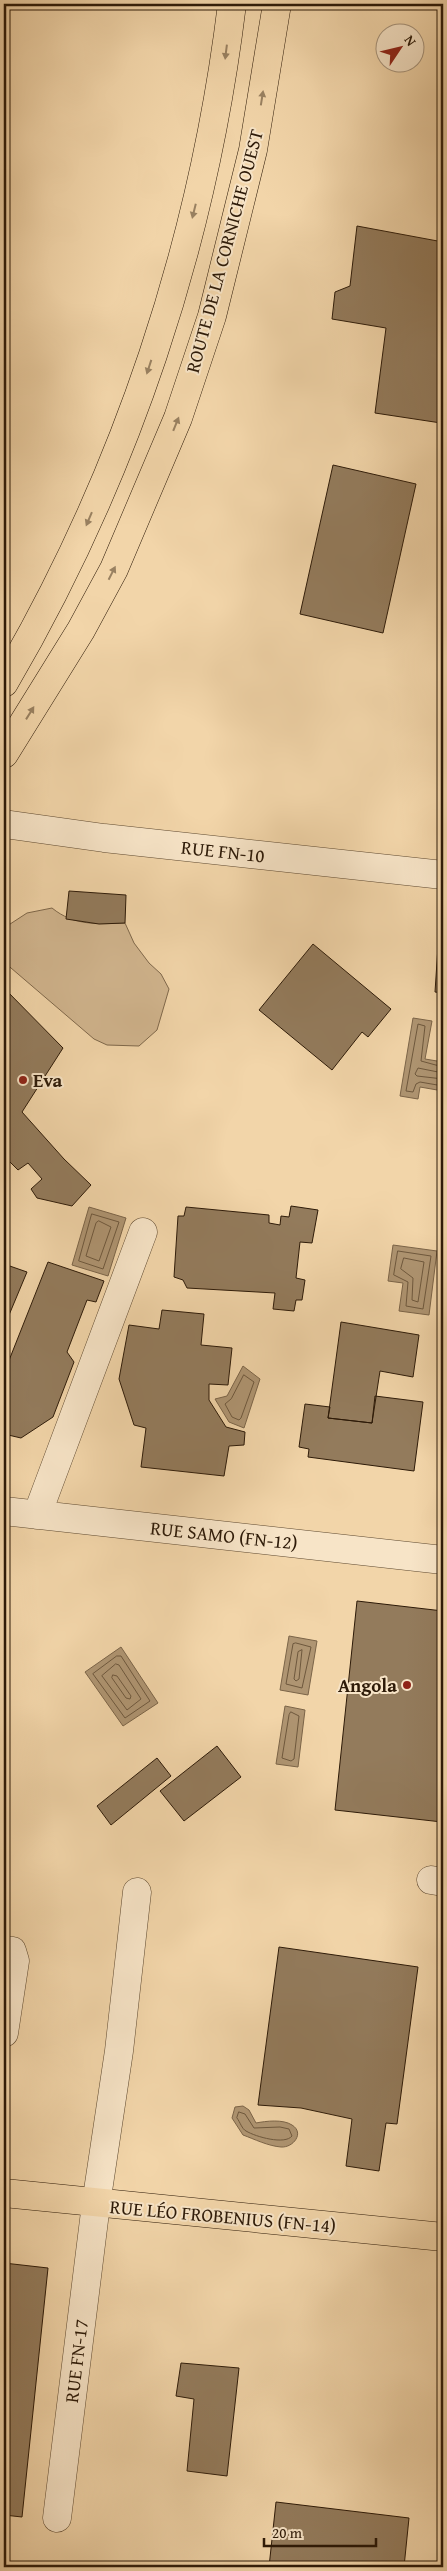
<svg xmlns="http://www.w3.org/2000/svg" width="447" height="2571" viewBox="0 0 447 2571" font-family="'Gentium Book Plus',serif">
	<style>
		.green { fill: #d1b58e; stroke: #7f684b }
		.water { fill: #af9572; stroke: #7b6448 }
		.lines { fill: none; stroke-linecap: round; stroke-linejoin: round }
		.shore { stroke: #6e583d; stroke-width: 1 }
		.building { fill: #937b5c; stroke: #2d1a08 }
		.minor-casing { stroke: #5e4930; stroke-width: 29 }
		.major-casing { stroke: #2d1a08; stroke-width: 29 }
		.highway-casing { stroke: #2d1a08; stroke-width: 29 }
		.minor { stroke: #f7e4c7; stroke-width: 28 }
		.major { stroke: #f2d5a9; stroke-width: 28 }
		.highway { stroke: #f2d5a9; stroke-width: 28 }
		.oneway { fill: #998161 }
		.poi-dot { fill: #8f2418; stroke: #f7e4c7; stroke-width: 2 }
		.labels { text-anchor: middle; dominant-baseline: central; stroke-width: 4; stroke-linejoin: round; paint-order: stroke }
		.street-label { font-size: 19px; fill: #2d1a08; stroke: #f7e4c7 }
		.poi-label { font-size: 19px; font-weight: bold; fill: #2d1a08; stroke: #f7e4c7; text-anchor: start }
	</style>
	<rect width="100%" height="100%" fill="#f2d5a9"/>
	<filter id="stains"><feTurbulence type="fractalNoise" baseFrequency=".004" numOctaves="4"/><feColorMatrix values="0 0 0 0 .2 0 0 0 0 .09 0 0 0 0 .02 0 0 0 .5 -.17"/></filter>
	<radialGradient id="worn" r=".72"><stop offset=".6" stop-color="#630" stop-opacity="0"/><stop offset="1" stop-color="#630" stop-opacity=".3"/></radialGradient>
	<!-- green -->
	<path class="green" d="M52,908C74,926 97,924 125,923L134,943L149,963L161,974L169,989L157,1030L139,1046L107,1045L94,1039L4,962V928L27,913Z"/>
	<!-- water -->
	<path class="water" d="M413,1018L432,1021L425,1059L443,1062V1091L420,1087L418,1099L400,1096Z
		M89,1207L126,1218L108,1276L72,1265Z
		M393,1245L437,1251L429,1315L399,1311L403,1283L388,1281Z
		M243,1366L260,1379L244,1428L229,1422L215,1399L227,1396Z
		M289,1636L317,1641L308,1695L280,1690Z
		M121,1647L158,1703L123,1726L85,1672Z
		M285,1706L305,1710L298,1767L276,1764Z
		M243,2106L249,2110L256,2123C266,2121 283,2119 292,2125C305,2133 293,2148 281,2147C268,2146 254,2139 243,2135L232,2118L235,2107Z"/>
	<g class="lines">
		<!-- shore -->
		<path class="shore" d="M443,1067L421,1061L425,1026L418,1024L406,1091L413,1092L416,1084L420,1082L443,1086
			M443,1073L418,1068L415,1074L417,1076L443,1079
			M92,1214L119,1222L103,1269L79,1261Z
			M99,1221L111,1227L99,1261L86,1256L96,1223Z
			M398,1251L431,1256L423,1309L406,1306L408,1282L394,1275Z
			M404,1258L424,1262L418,1302L412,1300L413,1278L401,1269Z
			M244,1375L254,1382L241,1418L239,1420L232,1417L225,1404L231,1399Z
			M296,1643L311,1647L302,1688L286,1684L293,1644Z
			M302,1650L299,1679L296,1681L294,1679L298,1652Z
			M117,1656H121L150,1701L125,1718L93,1674Z
			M116,1664L119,1665L141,1699L127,1710L102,1676Z
			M113,1675L117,1676L131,1696L130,1699L126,1698L112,1678Z
			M291,1712L299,1716L294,1759L291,1761L282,1758L289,1715Z
			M239,2112L245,2114L254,2128L280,2127L289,2129L292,2136C285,2145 256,2137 246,2131C242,2129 240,2122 237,2118Z"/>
	</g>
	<!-- building -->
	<path class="building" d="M357,226L443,242V410L441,423L375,413L386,328L332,319L335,292L350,286Z
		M333,465L416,484L383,633L300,614Z
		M69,891L126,895L125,923L99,924L66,919Z
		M439,931L443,932V993L435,992Z
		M313,944L391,1009L368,1037L362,1032L332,1070L259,1010Z
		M4,988L63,1048L22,1112L64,1159L91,1185L72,1206L37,1198L31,1189L42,1179L28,1163L18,1170L4,1156Z
		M291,1206L318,1210L312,1243L300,1242L296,1278L305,1280L302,1300H296L294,1311L273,1309L275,1293L187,1288L183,1280L174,1277L178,1216H184L186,1207L269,1215V1223L280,1225L281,1216L289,1217Z
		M48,1262L104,1281L96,1302L87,1300L67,1352L74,1362L53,1417L21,1438L4,1434V1373Z
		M4,1264L27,1272L4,1327Z
		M162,1310L204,1314L201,1345L232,1348L228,1385L209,1384V1400L226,1427L245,1432L244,1445L229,1446L224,1476L141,1467L146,1428L134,1425L119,1379L129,1325L159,1329Z
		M341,1322L419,1335L413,1377L380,1371L372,1423L328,1418Z
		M375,1396L423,1402L414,1471L308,1457L309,1449L299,1447L305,1404L330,1407L328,1418L372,1423Z
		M357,1601L443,1611L442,1822L335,1810Z
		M217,1746L241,1777L184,1821L160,1791Z
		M157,1758L171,1776L111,1825L97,1806Z
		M279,1947L418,1967L397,2124L386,2123L379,2171L346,2166L352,2119L301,2108L258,2105Z
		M4,2263L48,2268L22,2517L4,2515Z
		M181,2363L239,2368L227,2476L187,2471L194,2399L176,2396Z
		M276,2502L409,2518L404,2567H269Z"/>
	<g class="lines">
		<defs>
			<path id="minor" d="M4,824L104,838L443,875
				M4,1511L443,1560
				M37,1515L143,1232
				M431,1880L443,1882
				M4,1950L12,1951L15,1961L4,2033
				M57,2518L96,2204L119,2051L137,1892"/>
			<path id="major" d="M4,2193L443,2237"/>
			<path id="highway" d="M4,683C126,475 203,243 232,4
				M4,754L81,630L114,569L178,418L212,316L253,150L277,4"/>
		</defs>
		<!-- minor casing -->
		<use href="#minor" class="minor-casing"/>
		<!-- major casing -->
		<use href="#major" class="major-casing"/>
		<!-- highway casing -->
		<use href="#highway" class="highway-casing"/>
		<!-- minor -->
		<use href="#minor" class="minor"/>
		<!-- major -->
		<use href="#major" class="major"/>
		<!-- highway -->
		<use href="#highway" class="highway"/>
	</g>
	<!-- one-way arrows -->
	<defs><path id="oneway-solid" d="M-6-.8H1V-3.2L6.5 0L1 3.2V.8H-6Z" transform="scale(1.25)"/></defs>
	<g class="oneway">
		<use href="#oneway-solid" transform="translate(226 52) rotate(97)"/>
		<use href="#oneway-solid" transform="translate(262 98) rotate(-81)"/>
		<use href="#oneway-solid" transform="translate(194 211) rotate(104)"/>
		<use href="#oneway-solid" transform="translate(149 367) rotate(108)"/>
		<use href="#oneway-solid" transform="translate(176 424) rotate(-68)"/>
		<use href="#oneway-solid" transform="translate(89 519) rotate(113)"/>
		<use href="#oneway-solid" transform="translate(112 573) rotate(-63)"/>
		<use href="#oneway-solid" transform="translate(30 713) rotate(-58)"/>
	</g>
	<!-- markers -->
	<g class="poi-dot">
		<circle cx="23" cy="1080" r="5"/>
		<circle cx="407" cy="1685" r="5"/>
	</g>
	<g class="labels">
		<!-- street labels -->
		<g class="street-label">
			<text transform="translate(224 251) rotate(-75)">ROUTE DE LA CORNICHE OUEST</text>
			<text transform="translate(223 851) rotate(6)">RUE FN-10</text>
			<text transform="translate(224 1535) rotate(6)">RUE SAMO (FN-12)</text>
			<text transform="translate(223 2216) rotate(5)">RUE LÉO FROBENIUS (FN-14)</text>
			<text transform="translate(76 2361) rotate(-83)">RUE FN-17</text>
		</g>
		<!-- poi labels -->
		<g class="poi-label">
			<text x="33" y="1080">Eva</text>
			<text x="397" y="1685" text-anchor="end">Angola</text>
		</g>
	</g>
	<!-- margin -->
	<rect width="447" height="2571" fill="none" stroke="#f2d5a9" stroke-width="20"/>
	<rect x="5" y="5" width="437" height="2561" fill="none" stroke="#2d1a08" stroke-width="2.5"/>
	<rect x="10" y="10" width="427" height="2551" fill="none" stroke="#2d1a08"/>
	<!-- north arrow -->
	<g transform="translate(400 48) rotate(55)"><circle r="24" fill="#f7e4c7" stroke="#a6937b"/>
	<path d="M0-4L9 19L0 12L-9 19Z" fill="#8f2418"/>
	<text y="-8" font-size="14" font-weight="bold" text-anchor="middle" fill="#2d1a08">N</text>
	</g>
	<!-- scale -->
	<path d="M264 2538v8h112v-8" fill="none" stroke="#2d1a08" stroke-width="2.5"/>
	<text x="272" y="2538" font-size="15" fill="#2d1a08" stroke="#f7e4c7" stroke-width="4" paint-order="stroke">20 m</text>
	<rect width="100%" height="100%" filter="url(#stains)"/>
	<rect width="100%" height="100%" fill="url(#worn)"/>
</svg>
